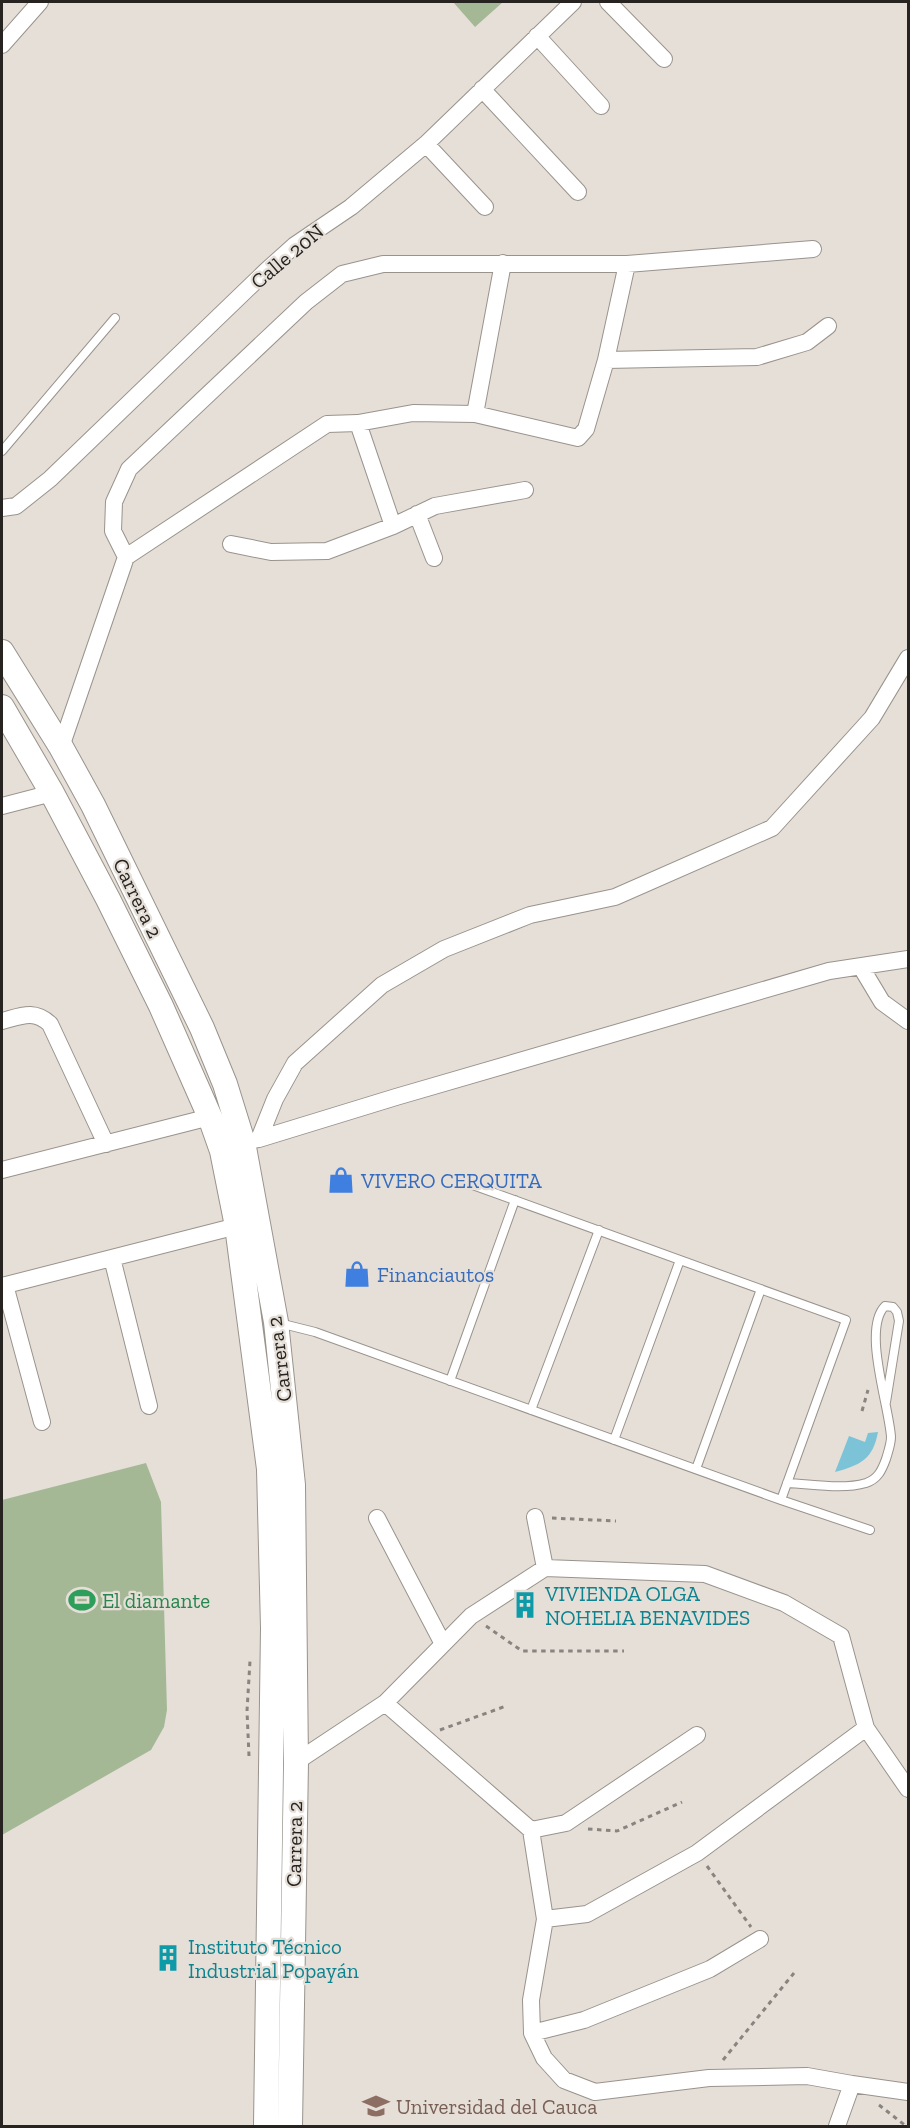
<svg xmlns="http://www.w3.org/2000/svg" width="910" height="2128" viewBox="0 0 910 2128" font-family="'Zilla Slab',serif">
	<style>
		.green { fill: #a5b895 }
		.water { fill: #7cc3d7 }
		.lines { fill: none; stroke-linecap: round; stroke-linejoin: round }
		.lane-casing { stroke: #99938c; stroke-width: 10 }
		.street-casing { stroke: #99938c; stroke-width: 18 }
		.secondary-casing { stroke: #99938c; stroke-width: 26 }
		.path { stroke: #89847f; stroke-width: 3; stroke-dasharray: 4.5 4.5; stroke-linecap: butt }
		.lane { stroke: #fff; stroke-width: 8 }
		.street { stroke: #fff; stroke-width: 16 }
		.secondary { stroke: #fff; stroke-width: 24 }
		.labels { text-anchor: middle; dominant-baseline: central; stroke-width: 4.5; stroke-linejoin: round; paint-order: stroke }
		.street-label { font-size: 21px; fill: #262321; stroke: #e6dfd8 }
		.shop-label { font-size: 21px; fill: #366cbe; stroke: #e6dfd8; text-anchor: start }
		.culture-label { font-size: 21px; fill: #0d838f; stroke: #e6dfd8; text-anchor: start }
		.leisure-label { font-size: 21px; fill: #27864d; stroke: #e6dfd8; text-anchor: start }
		.education-label { font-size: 21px; fill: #785e54; stroke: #e6dfd8; text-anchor: start }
	</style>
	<rect width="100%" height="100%" fill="#e6dfd8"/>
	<!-- green -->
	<path class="green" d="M453,2H503L475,27Z
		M146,1463L161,1502L167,1710L164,1727L151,1750L2,1835V1500Z"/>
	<!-- water -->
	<path class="water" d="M878,1432C873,1459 861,1465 835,1472L849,1436L865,1442L868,1433Z"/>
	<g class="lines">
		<defs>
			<path id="lane" d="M2,451L115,318
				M467,1183L846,1320L781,1500
				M279,1323L315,1332L781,1500L870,1530
				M450,1381L515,1200
				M531,1410L599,1230
				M614,1440L680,1260
				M696,1469L761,1289
				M787,1483C812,1484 842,1490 866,1483C878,1479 882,1470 886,1459C888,1452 891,1444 891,1437C889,1405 862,1329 885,1306L893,1307L897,1312L899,1321L886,1402"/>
			<path id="street" d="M608,2L664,59
				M537,36L601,106
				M2,45L40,2
				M482,89L578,192
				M426,144L485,207
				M606,360L757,357L807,342L828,326
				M475,414L503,263
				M358,423L393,526
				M2,508L16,506L50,479L266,271L295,245L351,207L426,144L573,2
				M417,514L434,558
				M231,544L271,552L327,551L393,526L435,506L525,490
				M126,557L113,531L114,502L129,469L306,302L342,274L383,264H627L813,249
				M61,747L126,557L327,424L358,423L413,413L475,414L578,438L586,429L606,360L627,264
				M2,806L52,793
				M861,967L882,1002L908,1021
				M2,1021C21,1016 34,1009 50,1024L106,1144
				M259,1139L396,1097L829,971L908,959
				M243,1142L259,1139L275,1099L295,1063L382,985L444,949L530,915L615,897L772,828L872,718L908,658
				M2,1170L210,1117
				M112,1258L149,1406
				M5,1285L42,1422
				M2,1286L237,1226
				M535,1517L545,1568
				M377,1518L443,1644
				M385,1703L531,1830L545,1919L531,2000L532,2033L544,2058L564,2080L595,2092L709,2078L807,2076L852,2084
				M296,1762L385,1703L471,1616L545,1568L705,1574L784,1603L841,1636L866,1728L908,1789
				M531,1830L566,1823L697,1735
				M545,1919L587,1914L697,1853L866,1728
				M532,2033L584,2020L710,1969L760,1939
				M837,2126L852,2084L908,2092"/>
			<path id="secondary" d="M2,652L61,747L93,805L202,1028L225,1084L243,1142L276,1322L293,1485L296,1762L290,2126
				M2,707L52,793L108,899L161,1006L210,1117L222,1151L237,1226L269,1469L273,1628L266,2126"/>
		</defs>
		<!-- lane casing -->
		<use href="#lane" class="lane-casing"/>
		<!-- street casing -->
		<use href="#street" class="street-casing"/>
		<!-- secondary casing -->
		<use href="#secondary" class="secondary-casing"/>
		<!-- path -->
		<path class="path" d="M862,1411L868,1390
			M552,1518L616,1521
			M486,1626L522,1651H624
			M440,1730L506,1706
			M249,1756L247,1711L250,1661
			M588,1829L617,1831L682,1802
			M707,1866L751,1927
			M723,2060L794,1973
			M879,2105L906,2126"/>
		<!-- lane -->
		<use href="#lane" class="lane"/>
		<!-- street -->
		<use href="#street" class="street"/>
		<!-- secondary -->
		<use href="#secondary" class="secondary"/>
	</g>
	<!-- icons -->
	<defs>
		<symbol id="shop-bare" viewBox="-9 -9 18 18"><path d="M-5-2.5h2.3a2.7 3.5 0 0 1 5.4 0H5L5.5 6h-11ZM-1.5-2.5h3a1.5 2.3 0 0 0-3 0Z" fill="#3f7fe0" stroke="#e6dfd8" stroke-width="2.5" paint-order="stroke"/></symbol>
		<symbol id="stadium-bare" viewBox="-9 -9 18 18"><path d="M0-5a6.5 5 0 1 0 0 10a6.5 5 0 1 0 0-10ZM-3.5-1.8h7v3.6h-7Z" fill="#2e9e5b" stroke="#e6dfd8" stroke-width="2.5" paint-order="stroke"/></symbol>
		<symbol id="building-bare" viewBox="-9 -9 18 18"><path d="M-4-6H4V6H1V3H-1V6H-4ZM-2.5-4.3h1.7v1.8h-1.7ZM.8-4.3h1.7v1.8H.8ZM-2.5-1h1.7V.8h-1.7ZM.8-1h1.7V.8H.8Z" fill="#0f9aa8" stroke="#e6dfd8" stroke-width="2.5" paint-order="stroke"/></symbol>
		<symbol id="university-bare" viewBox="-9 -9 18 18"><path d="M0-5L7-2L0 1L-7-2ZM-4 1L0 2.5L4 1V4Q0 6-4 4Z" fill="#8d6e63" stroke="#e6dfd8" stroke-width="2.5" paint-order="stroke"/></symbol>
	</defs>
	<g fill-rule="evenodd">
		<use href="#shop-bare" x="322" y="1161" width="38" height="38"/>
		<use href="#shop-bare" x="338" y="1255" width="38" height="38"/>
		<use href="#stadium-bare" x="63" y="1581" width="38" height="38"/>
		<use href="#building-bare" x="506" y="1586" width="38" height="38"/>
		<use href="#building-bare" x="149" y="1939" width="38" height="38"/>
		<use href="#university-bare" x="357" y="2087" width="38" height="38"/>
	</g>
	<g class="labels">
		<!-- street labels -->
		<g class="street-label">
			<text transform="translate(287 256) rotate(-40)">Calle 20N</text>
			<text transform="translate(138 898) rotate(64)">Carrera 2</text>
			<text transform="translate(279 1359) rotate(-97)">Carrera 2</text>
			<text transform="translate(294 1844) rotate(-89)">Carrera 2</text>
		</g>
		<!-- shop labels -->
		<g class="shop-label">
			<text x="361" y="1180">VIVERO CERQUITA</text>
			<text x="377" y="1274">Financiautos</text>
		</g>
		<!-- culture labels -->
		<g class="culture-label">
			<text x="545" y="1593">VIVIENDA OLGA<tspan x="545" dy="24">NOHELIA BENAVIDES</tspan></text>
			<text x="188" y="1946">Instituto Técnico<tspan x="188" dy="24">Industrial Popayán</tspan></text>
		</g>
		<!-- leisure labels -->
		<g class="leisure-label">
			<text x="102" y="1600">El diamante</text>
		</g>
		<!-- education labels -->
		<g class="education-label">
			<text x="396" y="2106">Universidad del Cauca</text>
		</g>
	</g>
	<!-- border -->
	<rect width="910" height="2128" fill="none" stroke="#262321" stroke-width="6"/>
</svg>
